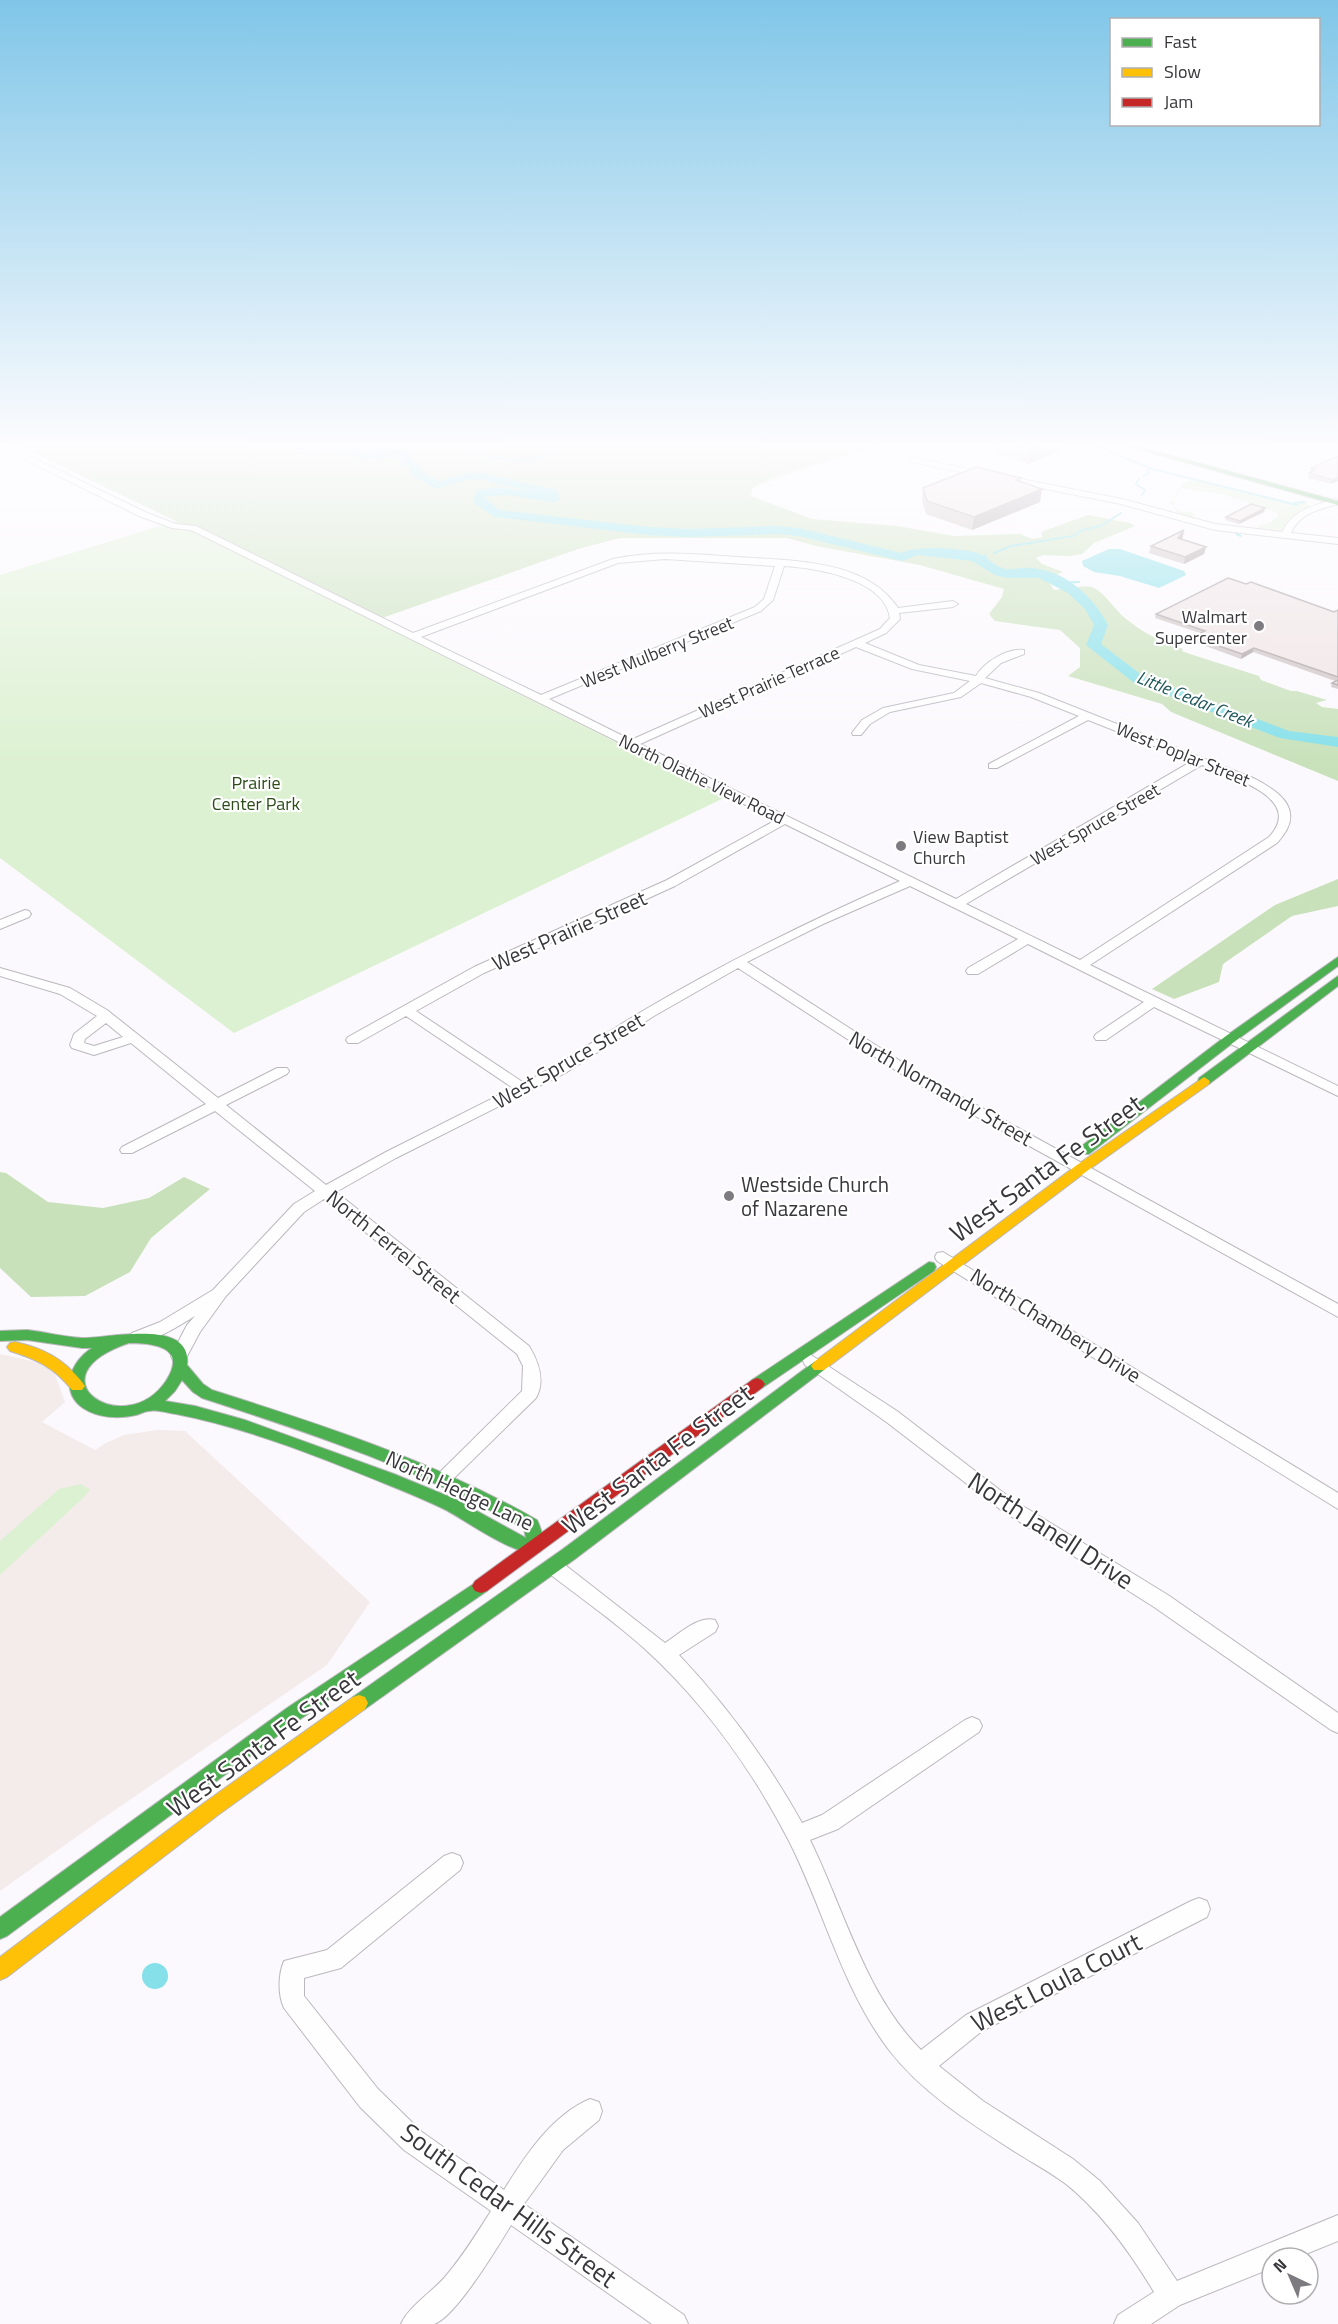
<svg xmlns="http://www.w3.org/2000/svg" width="1338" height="2324" viewBox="0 0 1338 2324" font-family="'Titillium Web',sans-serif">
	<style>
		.education { fill: #f4ebeb }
		.green { fill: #dcf1d1 }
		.forest { fill: #c8e1ba }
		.water { fill: #85e0e9 }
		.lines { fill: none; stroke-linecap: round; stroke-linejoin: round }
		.stream { stroke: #85e0e9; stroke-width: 2 }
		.river { fill: #85e0e9; fill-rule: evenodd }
		.street-casing { stroke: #bab8bd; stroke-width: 2 }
		.fast-casing { stroke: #bab8bd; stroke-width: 2 }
		.slow-casing { stroke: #bab8bd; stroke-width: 2 }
		.jam-casing { stroke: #bab8bd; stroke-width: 2 }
		.street { fill: #fefeff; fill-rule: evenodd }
		.fast { fill: #4caf50; fill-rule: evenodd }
		.slow { fill: #ffc107; fill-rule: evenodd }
		.jam { fill: #c62828; fill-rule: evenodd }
		.wall { fill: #cec3c4 }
		.shaded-wall { fill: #a79fa0 }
		.building { fill: #efe3e4; stroke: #a79fa0; stroke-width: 1.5 }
		.poi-dot { fill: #7d7b80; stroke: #fff; stroke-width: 2 }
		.labels { text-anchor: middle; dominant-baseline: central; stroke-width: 4.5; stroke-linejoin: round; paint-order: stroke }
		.far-poi-label { font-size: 18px; fill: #39373c; stroke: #fff; text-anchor: end }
		.far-street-label { font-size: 18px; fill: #39373c; stroke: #fff }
		.far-water-label { font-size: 18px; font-style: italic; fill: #1d5559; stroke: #fff }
		.far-park-label { font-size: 18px; fill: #2d4c19; stroke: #fff }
		.street-label { font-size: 21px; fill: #39373c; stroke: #fff }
		.poi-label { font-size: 21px; fill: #39373c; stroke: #fff; text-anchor: start }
		.near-street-label { font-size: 26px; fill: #39373c; stroke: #fff }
	</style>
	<rect width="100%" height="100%" fill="#fbf9fd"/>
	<!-- education -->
	<path class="education" d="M0,1354L37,1362L54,1372L65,1402L42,1422L95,1450L106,1443L124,1435L157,1430L185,1431L370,1602L327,1665L96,1823L0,1891Z"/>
	<!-- green -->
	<path class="green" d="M12,442H881L373,621L726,797L234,1033L0,858V575L176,521Z
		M1191,479L1292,505L1306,502L1309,506L1291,518L1282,530L1259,529V526L1272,522L1279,514L1273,511L1221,494L1182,488L1171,502L1177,503L1173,504L1176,509L1186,513L1185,510L1195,514L1191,518L1179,515L1170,502L1181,487V484Z
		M81,1484L90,1490L83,1498L0,1575V1541L59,1489Z"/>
	<!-- forest -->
	<path class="forest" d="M12,442H894L768,478L752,489L751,496L812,519L897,526L954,536L1020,534L1033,539L1042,537L1041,532L1088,515L1130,523L1135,526L1094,543L1082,554L1069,556L1043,555L1036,558L1042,564L1063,572L1047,579L1054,590C1062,589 1086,585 1091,587C1102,589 1115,610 1125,618C1143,633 1161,642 1183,649L1182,651L1190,654L1259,676L1261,680L1291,691H1297L1327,700L1316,703L1322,707L1338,709V781L1171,712L1162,704L1068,676L1080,667V648L1060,630L995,621L989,614L1002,597L1004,589L920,565L816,546L787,538H620L578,549L379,619Z
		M1338,879V906L1292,916L1223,964L1219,982L1174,999L1152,989L1275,905Z
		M0,1172L6,1173L48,1202L103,1208L149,1198L184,1177L210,1189L151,1238L130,1272L85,1296L31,1297L0,1268Z"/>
	<!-- water -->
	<path class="water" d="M1109,549H1120L1184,571L1186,575L1159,588L1120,576L1094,572L1083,566L1082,561Z
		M142 1976a13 13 0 1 1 26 0a13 13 0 1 1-26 0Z"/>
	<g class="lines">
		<!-- stream -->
		<path class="stream" d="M419,442H431
			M443,442L468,443L471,444L470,449L481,455L518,461L554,454L568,445L592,442
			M1095,445L1149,468L1297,505
			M394,452L391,446L413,442
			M1144,476L1148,474L1149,468
			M1139,479L1136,484L1145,490L1142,495
			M1294,503L1305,502
			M1236,534L1241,536
			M994,553L1011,546L1073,536L1082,530L1101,526L1121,513
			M976,557L986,556
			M1060,583L1079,582"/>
		<!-- river -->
		<path class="river" d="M256,442H320L364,451L400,449L410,452L413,459L422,466L421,470L438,481L468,473H482L557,490L560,499L554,503L508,495L487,496L486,499L499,510L648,527L689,529L775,526L799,528L901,553C919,545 958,548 978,553C987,556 993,565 1002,568C1011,571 1020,567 1029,568C1064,569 1093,596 1108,625L1101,644L1143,676L1289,731L1338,737V747L1280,738L1133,682L1086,645L1094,625L1085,609L1068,593L1039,578H1007L995,575L972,561L918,555L902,561L799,536L775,534L689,537L648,535L495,517L474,503L473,500L477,490L499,487L536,493L482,480H468L436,489L410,474L409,467L403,464L399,457L364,459L320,450L306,451L262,446Z"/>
		<defs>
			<path id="street" d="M0,442L145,512L176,524L196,526L413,633L613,559C654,550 695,554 737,557C789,561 865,558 898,608L953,601L958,604L953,607L899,613L900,619L886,633L865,643L919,665L976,676C984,662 1007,648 1024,650V654L1001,663L985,678L1039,693L1253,778C1283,793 1306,812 1277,843L1090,965L1338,1086V1096L1154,1007L1106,1040H1096L1094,1037L1096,1034L1144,1002L1028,944L978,974H968L966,971L968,968L1018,939L910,886L823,924L747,962L922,1075L1338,1304V1317L912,1081L738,968L654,1016L567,1072L396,1158L336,1192L529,1346C538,1361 546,1380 536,1398L450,1482L444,1484L438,1482L435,1477L522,1391L523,1366L517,1354L324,1199L304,1212L226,1296L200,1332L185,1360H173L171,1356L187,1325L195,1316C180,1325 149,1346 132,1341L130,1337L132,1333L160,1322L213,1290L294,1204L315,1191L215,1111L132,1153H122L120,1150L122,1147L206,1104L131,1043L94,1055L72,1048L70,1045L74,1034L97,1016L60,994L0,976V968L70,988L107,1010L218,1098L277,1068H287L289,1071L287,1074L226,1105L326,1185L386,1152L513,1088L406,1016L358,1043H348L346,1040L348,1037L474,967L667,880L776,820L191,530L172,528L139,516L0,447ZM665,559L775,566L764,599L755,607L541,695L421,637L618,563ZM784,566C816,568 885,579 890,618L880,629L631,740L549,699L761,611L773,600ZM856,647L912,669L970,681L954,693L883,708L862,720L852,733L853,735H861L870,724L890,712L961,697L981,683L1031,697L1079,716L989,764V768H997L1088,720L1192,761L956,899L640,744ZM1202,765C1229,776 1306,798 1269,837L1080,960L966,904ZM785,824L900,881C813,919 728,961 646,1009C605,1033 567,1061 524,1083L416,1011L484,973L675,886ZM106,1023L123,1037L94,1046L84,1043L85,1039Z
				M914,458L1122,499L1215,524L1282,532C1293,510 1314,505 1336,499L1338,504C1319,509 1299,514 1291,533L1338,538V544L1215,530L1121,504L911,462L910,460Z
				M25,910L29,911L31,914L29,917L0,929V920Z
				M943,1252L1338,1493V1509L937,1261L935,1257L937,1253Z
				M811,1355L897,1411L1013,1500L1168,1595L1338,1713V1733L1331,1730L1154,1607L1001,1510L885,1421L805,1365L803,1361L805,1357Z
				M553,1558L560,1561L665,1643C679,1634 699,1615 715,1620L718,1626L715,1632L679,1655C727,1706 768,1762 802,1823L822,1815L965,1720L972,1717L979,1720L982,1726L979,1732L838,1829L810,1840C844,1909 865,1994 921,2050L966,2015L1191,1901L1199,1898L1207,1901L1210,1909L1207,1917L982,2031L939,2066L983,2101L1073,2159L1100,2181L1138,2223L1177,2281L1338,2215V2241L1296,2258H1272V2268L1180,2305L1151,2324H1114L1118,2315L1154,2292C1130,2252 1102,2213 1066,2184C1050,2172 1033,2163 1017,2153C972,2124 922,2093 889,2050C842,1988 824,1910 789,1841C753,1771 704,1703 645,1649C614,1621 579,1597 546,1571L544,1566L546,1561Z
				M452,1853L460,1856L463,1863L460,1870L341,1968L304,1978V1996L378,2089L422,2132L504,2190C525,2156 552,2115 590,2099L599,2102L602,2111L599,2120L563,2150L524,2204L684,2315L688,2324H652L511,2225C499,2245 455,2318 434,2324C424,2324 410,2324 401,2324C408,2307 432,2292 445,2277C463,2256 477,2233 491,2211L404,2150L360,2107L284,2008C278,1995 278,1975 284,1961L327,1950L444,1856Z"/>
			<path id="fast" d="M1112,442H1122L1338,501V505Z
				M1338,957V966L1234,1042L1089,1154H1079L1077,1151L1079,1148L1226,1036Z
				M1338,976V986L1209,1084H1199L1198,1081L1199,1078Z
				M929,1262L934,1263L936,1267L934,1271L762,1388H752L749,1384L752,1380Z
				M27,1330C45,1332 64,1337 82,1338C106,1339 193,1317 187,1365L203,1384L212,1390C325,1426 434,1461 537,1520C542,1530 545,1541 540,1552C518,1559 467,1521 446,1510C430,1502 413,1495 396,1488C327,1460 249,1428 176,1414C168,1413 156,1409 149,1411C145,1411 140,1414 136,1415C119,1419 98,1418 83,1408C59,1391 71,1361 92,1348H82L27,1340L0,1341V1331ZM129,1343C154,1343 188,1347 166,1381C125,1442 28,1377 129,1343ZM182,1380L193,1392L202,1398C313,1434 422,1470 524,1529L526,1538L455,1499L394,1474L245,1420L195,1406L165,1401L175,1391Z
				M819,1360L824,1362L827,1366L824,1370L575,1559L365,1709L359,1711L353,1709L350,1703L353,1697L563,1549L814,1362Z
				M481,1579L487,1581L490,1586L487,1591L299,1720L7,1936L0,1939V1917L287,1708Z"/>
			<path id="slow" d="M1204,1077L1210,1081L1209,1084L1087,1171L824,1370H814L811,1366L814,1362L1077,1165Z
				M15,1342C43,1348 64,1359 82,1382L85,1386L82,1390H72C54,1367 36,1359 10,1351L7,1347L10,1343Z
				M359,1695L365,1697L368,1703L365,1709L218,1815L7,1977L0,1980V1957L204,1803L353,1697Z"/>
			<path id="jam" d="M757,1378L762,1380L765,1384L762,1388L487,1591L481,1593L475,1591L472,1586L475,1581L752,1380Z"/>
		</defs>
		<!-- street casing -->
		<use href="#street" class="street-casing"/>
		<!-- fast casing -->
		<use href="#fast" class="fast-casing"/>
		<!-- slow casing -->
		<use href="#slow" class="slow-casing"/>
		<!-- jam casing -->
		<use href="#jam" class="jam-casing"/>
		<!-- street -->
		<use href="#street" class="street"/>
		<!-- fast -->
		<use href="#fast" class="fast"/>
		<!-- slow -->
		<use href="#slow" class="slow"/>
		<!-- jam -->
		<use href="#jam" class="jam"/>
	</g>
	<!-- wall -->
	<path class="wall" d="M998,442L1059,451L1028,464L997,454Z
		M1338,456V481L1331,484L1308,478L1311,468Z
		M1021,478L1020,481L1040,502L972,530L926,514L922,500L923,488Z
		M1265,508L1264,512L1239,524L1225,520L1226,517Z
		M1183,537L1182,539L1206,547L1204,554L1184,564L1149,553L1151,546Z
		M1338,610V689L1331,687L1332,683L1335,681L1253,652L1241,659L1192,641L1193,637L1200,633L1155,618L1156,614L1334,612Z"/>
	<!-- shaded-wall -->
	<path class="shaded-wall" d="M1051,442H1060L1059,451L1028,464L1029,450Z
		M1338,477V481L1331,484L1332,480Z
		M1042,489L1040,502L972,530L974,517Z
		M1265,508L1264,512L1239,524L1240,521Z
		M1184,530L1183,537L1177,545L1178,538Z
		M1206,547L1204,554L1184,564L1185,557Z
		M1254,648L1253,652L1241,659L1242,654Z"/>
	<!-- building -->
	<path class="building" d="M999,442H1051L1029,450Z
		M1338,456V477L1332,480L1309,473L1316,469L1311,468Z
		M976,467L1021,478L1016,480L1042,489L974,517L927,501L923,488Z
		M1251,504L1265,508L1240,521L1226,517Z
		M1184,530L1178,538L1206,547L1185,557L1151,546Z
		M1228,578L1246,584L1251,582L1334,612L1338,610V677L1254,648L1242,654L1193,637L1205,631L1156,614Z
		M1338,680V685L1332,683Z"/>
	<!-- sky -->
	<linearGradient id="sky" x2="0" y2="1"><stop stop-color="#80c6e8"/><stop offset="0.58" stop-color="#fdfcfe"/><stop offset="1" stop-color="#fdfcfe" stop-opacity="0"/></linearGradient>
	<rect width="1338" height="767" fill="url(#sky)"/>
	<!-- markers -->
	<g class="poi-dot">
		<circle cx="1259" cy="626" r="6"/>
		<circle cx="901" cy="846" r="6"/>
		<circle cx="729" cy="1196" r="6"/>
	</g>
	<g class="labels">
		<!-- far-poi labels -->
		<g class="far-poi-label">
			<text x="1247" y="616">Walmart<tspan x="1247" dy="21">Supercenter</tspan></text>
			<text x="913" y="836" text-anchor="start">View Baptist<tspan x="913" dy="21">Church</tspan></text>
		</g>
		<!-- far-street labels -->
		<g class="far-street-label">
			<text transform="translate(657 652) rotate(-22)">West Mulberry Street</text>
			<text transform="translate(769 682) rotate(-24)">West Prairie Terrace</text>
			<text transform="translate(1183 754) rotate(22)">West Poplar Street</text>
			<text transform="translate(702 779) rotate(26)">North Olathe View Road</text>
			<text transform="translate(1095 824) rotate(-30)">West Spruce Street</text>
		</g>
		<!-- far-water labels -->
		<g class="far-water-label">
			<text transform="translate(1195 699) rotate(22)">Little Cedar Creek</text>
		</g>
		<!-- far-park labels -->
		<g class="far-park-label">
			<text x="256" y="782">Prairie<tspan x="256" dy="21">Center Park</tspan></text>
		</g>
		<!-- street labels -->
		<g class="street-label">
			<text transform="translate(569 930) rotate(-24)">West Prairie Street</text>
			<text transform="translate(568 1060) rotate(-30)">West Spruce Street</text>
			<text transform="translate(941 1088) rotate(30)">North Normandy Street</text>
			<text transform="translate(394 1246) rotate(39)">North Ferrel Street</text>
			<text transform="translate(1056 1325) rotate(32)">North Chambery Drive</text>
			<text transform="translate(460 1490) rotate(25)">North Hedge Lane</text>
		</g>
		<!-- poi labels -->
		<g class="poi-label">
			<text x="741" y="1184">Westside Church<tspan x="741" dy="24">of Nazarene</tspan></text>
		</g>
		<!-- near-street labels -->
		<g class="near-street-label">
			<text transform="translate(1046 1168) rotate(-36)">West Santa Fe Street</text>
			<text transform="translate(657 1459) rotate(-37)">West Santa Fe Street</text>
			<text transform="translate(1051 1530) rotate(33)">North Janell Drive</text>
			<text transform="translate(263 1743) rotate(-36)">West Santa Fe Street</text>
			<text transform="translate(1056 1982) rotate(-27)">West Loula Court</text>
			<text transform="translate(509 2205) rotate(36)">South Cedar Hills Street</text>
		</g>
	</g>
	<!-- legend -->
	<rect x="1110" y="18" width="210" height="108" fill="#ffffff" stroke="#b0afb1" stroke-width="1.5"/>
	<rect x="1122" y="38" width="30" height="9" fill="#4caf50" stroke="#b0afb1" stroke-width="1.5"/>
	<text x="1164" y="48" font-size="18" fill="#39373c">Fast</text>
	<rect x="1122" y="68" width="30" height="9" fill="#ffc107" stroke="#b0afb1" stroke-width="1.5"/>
	<text x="1164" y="78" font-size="18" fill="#39373c">Slow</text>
	<rect x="1122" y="98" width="30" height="9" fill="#c62828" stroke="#b0afb1" stroke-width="1.5"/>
	<text x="1164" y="108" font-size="18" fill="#39373c">Jam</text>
	<!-- north arrow -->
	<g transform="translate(1290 2276) rotate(316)"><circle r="28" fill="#ffffff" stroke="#b0afb1" stroke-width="1.5"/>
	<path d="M0-4.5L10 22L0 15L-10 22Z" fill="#7d7b80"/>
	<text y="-9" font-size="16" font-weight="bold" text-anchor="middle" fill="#39373c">N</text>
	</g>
</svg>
